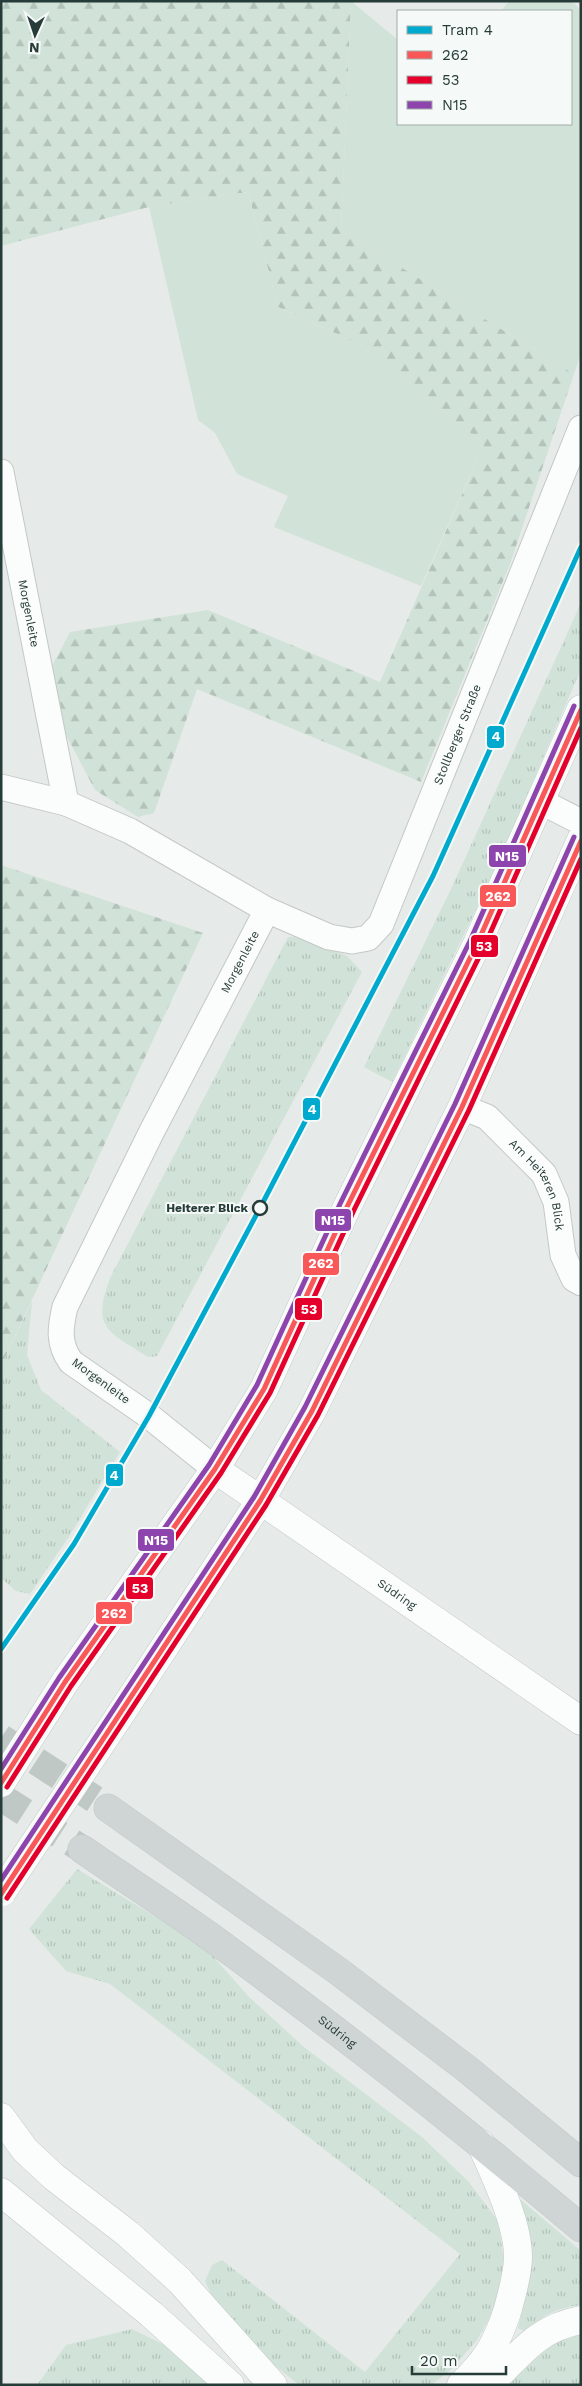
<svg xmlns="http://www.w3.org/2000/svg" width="582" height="2386" viewBox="0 0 582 2386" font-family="'Work Sans',sans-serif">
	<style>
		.grass { fill: url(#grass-tufts) }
		.forest { fill: url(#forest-firs) }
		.garden { fill: #d1e2d8 }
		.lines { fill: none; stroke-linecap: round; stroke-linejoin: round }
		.primary-tunnel { stroke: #c0c8c6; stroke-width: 28; stroke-dasharray: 28 14; stroke-linecap: butt }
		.minor-casing { stroke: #c3c8c6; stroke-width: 27 }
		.secondary-casing { stroke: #c3c9c7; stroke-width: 29 }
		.primary-casing { stroke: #c3c9c8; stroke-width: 29 }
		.minor { stroke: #fbfcfc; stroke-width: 25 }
		.secondary { stroke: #fbfcfc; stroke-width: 28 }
		.primary { stroke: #cfd5d4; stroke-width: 28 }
		.secondary-bridge-casing { stroke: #c3c9c7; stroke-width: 29; stroke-linecap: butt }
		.secondary-bridge { stroke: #fbfcfc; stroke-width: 28 }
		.bus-1-casing { stroke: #f5f9f7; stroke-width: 9 }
		.bus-2-casing { stroke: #f5f9f7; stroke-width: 9 }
		.bus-3-casing { stroke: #f5f9f7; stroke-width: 9 }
		.bus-1 { stroke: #fa5858; stroke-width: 5 }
		.bus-2 { stroke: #e4002b; stroke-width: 5 }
		.bus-3 { stroke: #8e44ad; stroke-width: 5 }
		.tram-1-casing { stroke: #f5f9f7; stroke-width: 9 }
		.tram-1 { stroke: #00a9ce; stroke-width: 5 }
		.stop-dot { fill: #f5f9f7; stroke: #263c38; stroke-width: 2.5 }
		.labels { text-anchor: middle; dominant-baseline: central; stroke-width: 4; stroke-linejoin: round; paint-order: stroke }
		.street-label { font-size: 12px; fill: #263c38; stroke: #f5f9f7 }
		.stop-label { font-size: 12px; font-weight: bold; fill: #263c38; stroke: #f5f9f7; text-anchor: end }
		.line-badge { stroke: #f5f9f7; stroke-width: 2 }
		.badge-label { font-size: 14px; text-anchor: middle; font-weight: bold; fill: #fff }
	</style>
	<defs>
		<pattern id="grass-tufts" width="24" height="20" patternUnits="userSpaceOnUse" patternTransform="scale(1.25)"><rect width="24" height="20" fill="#d1e2d8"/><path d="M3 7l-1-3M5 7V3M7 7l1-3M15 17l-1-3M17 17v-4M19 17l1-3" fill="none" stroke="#b3c3ba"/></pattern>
		<pattern id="forest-firs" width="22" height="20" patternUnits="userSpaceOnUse" patternTransform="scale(1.25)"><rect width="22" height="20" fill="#d1e2d8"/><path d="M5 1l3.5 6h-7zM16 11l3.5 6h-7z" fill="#b3c3ba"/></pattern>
	</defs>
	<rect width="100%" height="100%" fill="#e6ebe9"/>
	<!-- grass -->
	<path class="grass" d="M581,603V669L492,877L392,1082L364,1067L452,887Z
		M300,936L347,956L362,972L157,1356L148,1357C108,1331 91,1329 110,1278L288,937Z
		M32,1301L27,1355L41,1390L120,1452L70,1535L30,1594L16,1591L1,1578V1366Z
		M77,1869L204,1946L249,1997L304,2047L422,2137L468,2181L498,2221L504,2261L495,2309L477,2340L452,2369L431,2385H299L255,2349L214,2301L205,2281L212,2265L222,2260L365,2372L460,2254L110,1984L66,1971L29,1929Z
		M514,2194L581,2251V2305C556,2308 542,2316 524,2331L518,2328C533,2276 524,2244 514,2194Z
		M132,2329L175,2350L219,2385H37L66,2345Z
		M581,2334V2385H506C530,2359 545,2344 581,2334Z"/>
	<!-- forest -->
	<path class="forest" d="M1,1H351L341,230L574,374L510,564L421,782L197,689L154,813L138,817L95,790L65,733L52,666L70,632L208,610L380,682L484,444L361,345L278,307L248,192L149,207L1,246Z
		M1,865L203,933L1,1366Z"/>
	<!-- garden -->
	<path class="garden" d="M351,1L398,40V124H571V11H501L509,1H571L581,10V353L574,374L341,230Z
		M248,192L278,307L361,345L484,444L421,586L274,527L288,496L237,474L215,433L198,420L149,207Z"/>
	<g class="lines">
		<!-- primary-tunnel -->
		<path class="primary-tunnel" d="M1,1738L108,1808
			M1,1797L82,1849"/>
		<defs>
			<g id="minor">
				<path id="s1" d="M1,472L66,803L130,831L267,910L329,937L352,941L368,938L381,924L581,428"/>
				<path d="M1,787L66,803"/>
				<path d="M540,801L581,822"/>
				<path id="s2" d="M462,1107L487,1117L544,1174L556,1202L563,1255L574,1279L581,1283"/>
				<path id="s3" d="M215,1469L149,1416L71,1362C58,1344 60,1328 65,1307L152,1131L267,910"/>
			</g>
			<g id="secondary">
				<path id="s4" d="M215,1469L581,1721"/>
				<path d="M65,1682L215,1469L264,1389L347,1207L477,944L581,709"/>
				<path d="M118,1718L260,1501L312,1411L462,1107L581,840"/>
				<path d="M1,2117L25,2150L54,2177L128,2234L180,2281L273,2385"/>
				<path d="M1,2192L151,2314L230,2385"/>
				<path d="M461,2385C486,2361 496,2345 507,2312C512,2294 517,2278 518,2259C519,2225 495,2175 481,2144"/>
				<path d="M488,2385C520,2356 534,2329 581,2320"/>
			</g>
			<g id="primary">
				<path d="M108,1808L338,1971L467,2069L581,2163"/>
				<path id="s5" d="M82,1849C128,1881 175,1911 219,1943C343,2034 464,2129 581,2228"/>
			</g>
		</defs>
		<!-- minor casing -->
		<use href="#minor" class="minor-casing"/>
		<!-- secondary casing -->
		<use href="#secondary" class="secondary-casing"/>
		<!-- primary casing -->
		<use href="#primary" class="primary-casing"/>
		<!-- minor -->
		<use href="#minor" class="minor"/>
		<!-- secondary -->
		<use href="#secondary" class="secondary"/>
		<!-- primary -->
		<use href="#primary" class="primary"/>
		<defs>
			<path id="secondary-bridge" d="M1,1783L65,1682
				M2,1892L118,1718"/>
		</defs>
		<!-- secondary-bridge casing -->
		<use href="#secondary-bridge" class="secondary-bridge-casing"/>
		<!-- secondary-bridge -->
		<use href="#secondary-bridge" class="secondary-bridge"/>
		<defs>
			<path id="bus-1" d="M1,1783L65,1682L215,1469L264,1389L347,1207L477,944L581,710
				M1,1894L260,1501L312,1411L462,1107L581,841"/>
			<path id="bus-2" d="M7,1787L71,1686L221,1473L270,1393L354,1210L484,947L581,728
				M7,1898L266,1505L318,1415L469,1110L581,859"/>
			<path id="bus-3" d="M1,1769L59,1678L209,1465L257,1385L340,1204L470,941L574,706
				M1,1880L254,1497L305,1407L455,1104L574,837"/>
		</defs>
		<!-- bus-1 casing -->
		<use href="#bus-1" class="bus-1-casing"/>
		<!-- bus-2 casing -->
		<use href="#bus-2" class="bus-2-casing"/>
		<!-- bus-3 casing -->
		<use href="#bus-3" class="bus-3-casing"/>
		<!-- bus-1 -->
		<use href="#bus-1" class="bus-1"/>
		<!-- bus-2 -->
		<use href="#bus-2" class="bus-2"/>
		<!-- bus-3 -->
		<use href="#bus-3" class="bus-3"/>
		<defs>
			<path id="tram-1" d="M1,1649L74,1544L149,1416L260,1208L433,876L581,547"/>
		</defs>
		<!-- tram-1 casing -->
		<use href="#tram-1" class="tram-1-casing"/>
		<!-- tram-1 -->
		<use href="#tram-1" class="tram-1"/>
	</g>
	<!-- markers -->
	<circle class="stop-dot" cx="260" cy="1208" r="7"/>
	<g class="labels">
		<!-- street labels -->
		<g class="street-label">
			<text stroke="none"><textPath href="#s1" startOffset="144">Morgenleite</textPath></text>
			<text stroke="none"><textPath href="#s1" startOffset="896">Stollberger Straße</textPath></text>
			<text stroke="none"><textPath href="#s3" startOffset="624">Morgenleite</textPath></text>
			<text stroke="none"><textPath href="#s2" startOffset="114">Am Heiteren Blick</textPath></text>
			<text transform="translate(101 1381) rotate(36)">Morgenleite</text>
			<text stroke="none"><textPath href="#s4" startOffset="221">Südring</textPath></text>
			<text stroke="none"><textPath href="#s5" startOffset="314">Südring</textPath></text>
		</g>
		<!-- stop labels -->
		<g class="stop-label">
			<text x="248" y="1208">Heiterer Blick</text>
		</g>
	</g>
	<g class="line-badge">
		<rect x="486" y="725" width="19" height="24" rx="5" fill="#00a9ce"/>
		<rect x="488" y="844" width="39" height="24" rx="5" fill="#8e44ad"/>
		<rect x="479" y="884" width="38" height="24" rx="5" fill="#fa5858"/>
		<rect x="470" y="934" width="29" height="24" rx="5" fill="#e4002b"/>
		<rect x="302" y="1097" width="19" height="24" rx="5" fill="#00a9ce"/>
		<rect x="314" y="1208" width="38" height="24" rx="5" fill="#8e44ad"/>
		<rect x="302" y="1252" width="38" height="24" rx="5" fill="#fa5858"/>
		<rect x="294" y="1297" width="29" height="24" rx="5" fill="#e4002b"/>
		<rect x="105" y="1463" width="19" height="24" rx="5" fill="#00a9ce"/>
		<rect x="137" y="1528" width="38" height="24" rx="5" fill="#8e44ad"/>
		<rect x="125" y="1576" width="29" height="24" rx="5" fill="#e4002b"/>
		<rect x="95" y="1601" width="38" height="24" rx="5" fill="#fa5858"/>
	</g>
	<g class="badge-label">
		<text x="496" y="741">4</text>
		<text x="507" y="861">N15</text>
		<text x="498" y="901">262</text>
		<text x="484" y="951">53</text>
		<text x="312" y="1114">4</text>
		<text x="333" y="1225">N15</text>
		<text x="321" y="1268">262</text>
		<text x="309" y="1314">53</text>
		<text x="114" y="1480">4</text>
		<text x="156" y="1545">N15</text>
		<text x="140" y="1593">53</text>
		<text x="114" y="1618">262</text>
	</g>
	<!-- border -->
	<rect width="582" height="2386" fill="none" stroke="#263c38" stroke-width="5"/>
	<!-- legend -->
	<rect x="397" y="10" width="175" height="115" fill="#f5f9f7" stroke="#a2adab"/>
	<rect x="407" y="26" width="25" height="8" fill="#00a9ce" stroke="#a2adab"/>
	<text x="442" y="35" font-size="15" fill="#263c38">Tram 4</text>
	<rect x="407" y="51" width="25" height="8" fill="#fa5858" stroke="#a2adab"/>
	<text x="442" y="60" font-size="15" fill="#263c38">262</text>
	<rect x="407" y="76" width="25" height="8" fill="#e4002b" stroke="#a2adab"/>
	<text x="442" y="85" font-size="15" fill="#263c38">53</text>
	<rect x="407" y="101" width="25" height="8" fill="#8e44ad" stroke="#a2adab"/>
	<text x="442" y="110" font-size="15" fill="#263c38">N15</text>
	<!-- north arrow -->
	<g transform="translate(35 35) rotate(183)" stroke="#f5f9f7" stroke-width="4" paint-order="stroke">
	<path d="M0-4L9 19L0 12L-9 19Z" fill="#263c38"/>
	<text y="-8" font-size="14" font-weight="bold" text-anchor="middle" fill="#263c38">N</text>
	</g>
	<!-- scale -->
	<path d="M412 2366v8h94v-8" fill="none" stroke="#263c38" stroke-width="2.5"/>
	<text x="420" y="2366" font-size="15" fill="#263c38" stroke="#f5f9f7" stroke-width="4" paint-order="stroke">20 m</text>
</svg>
